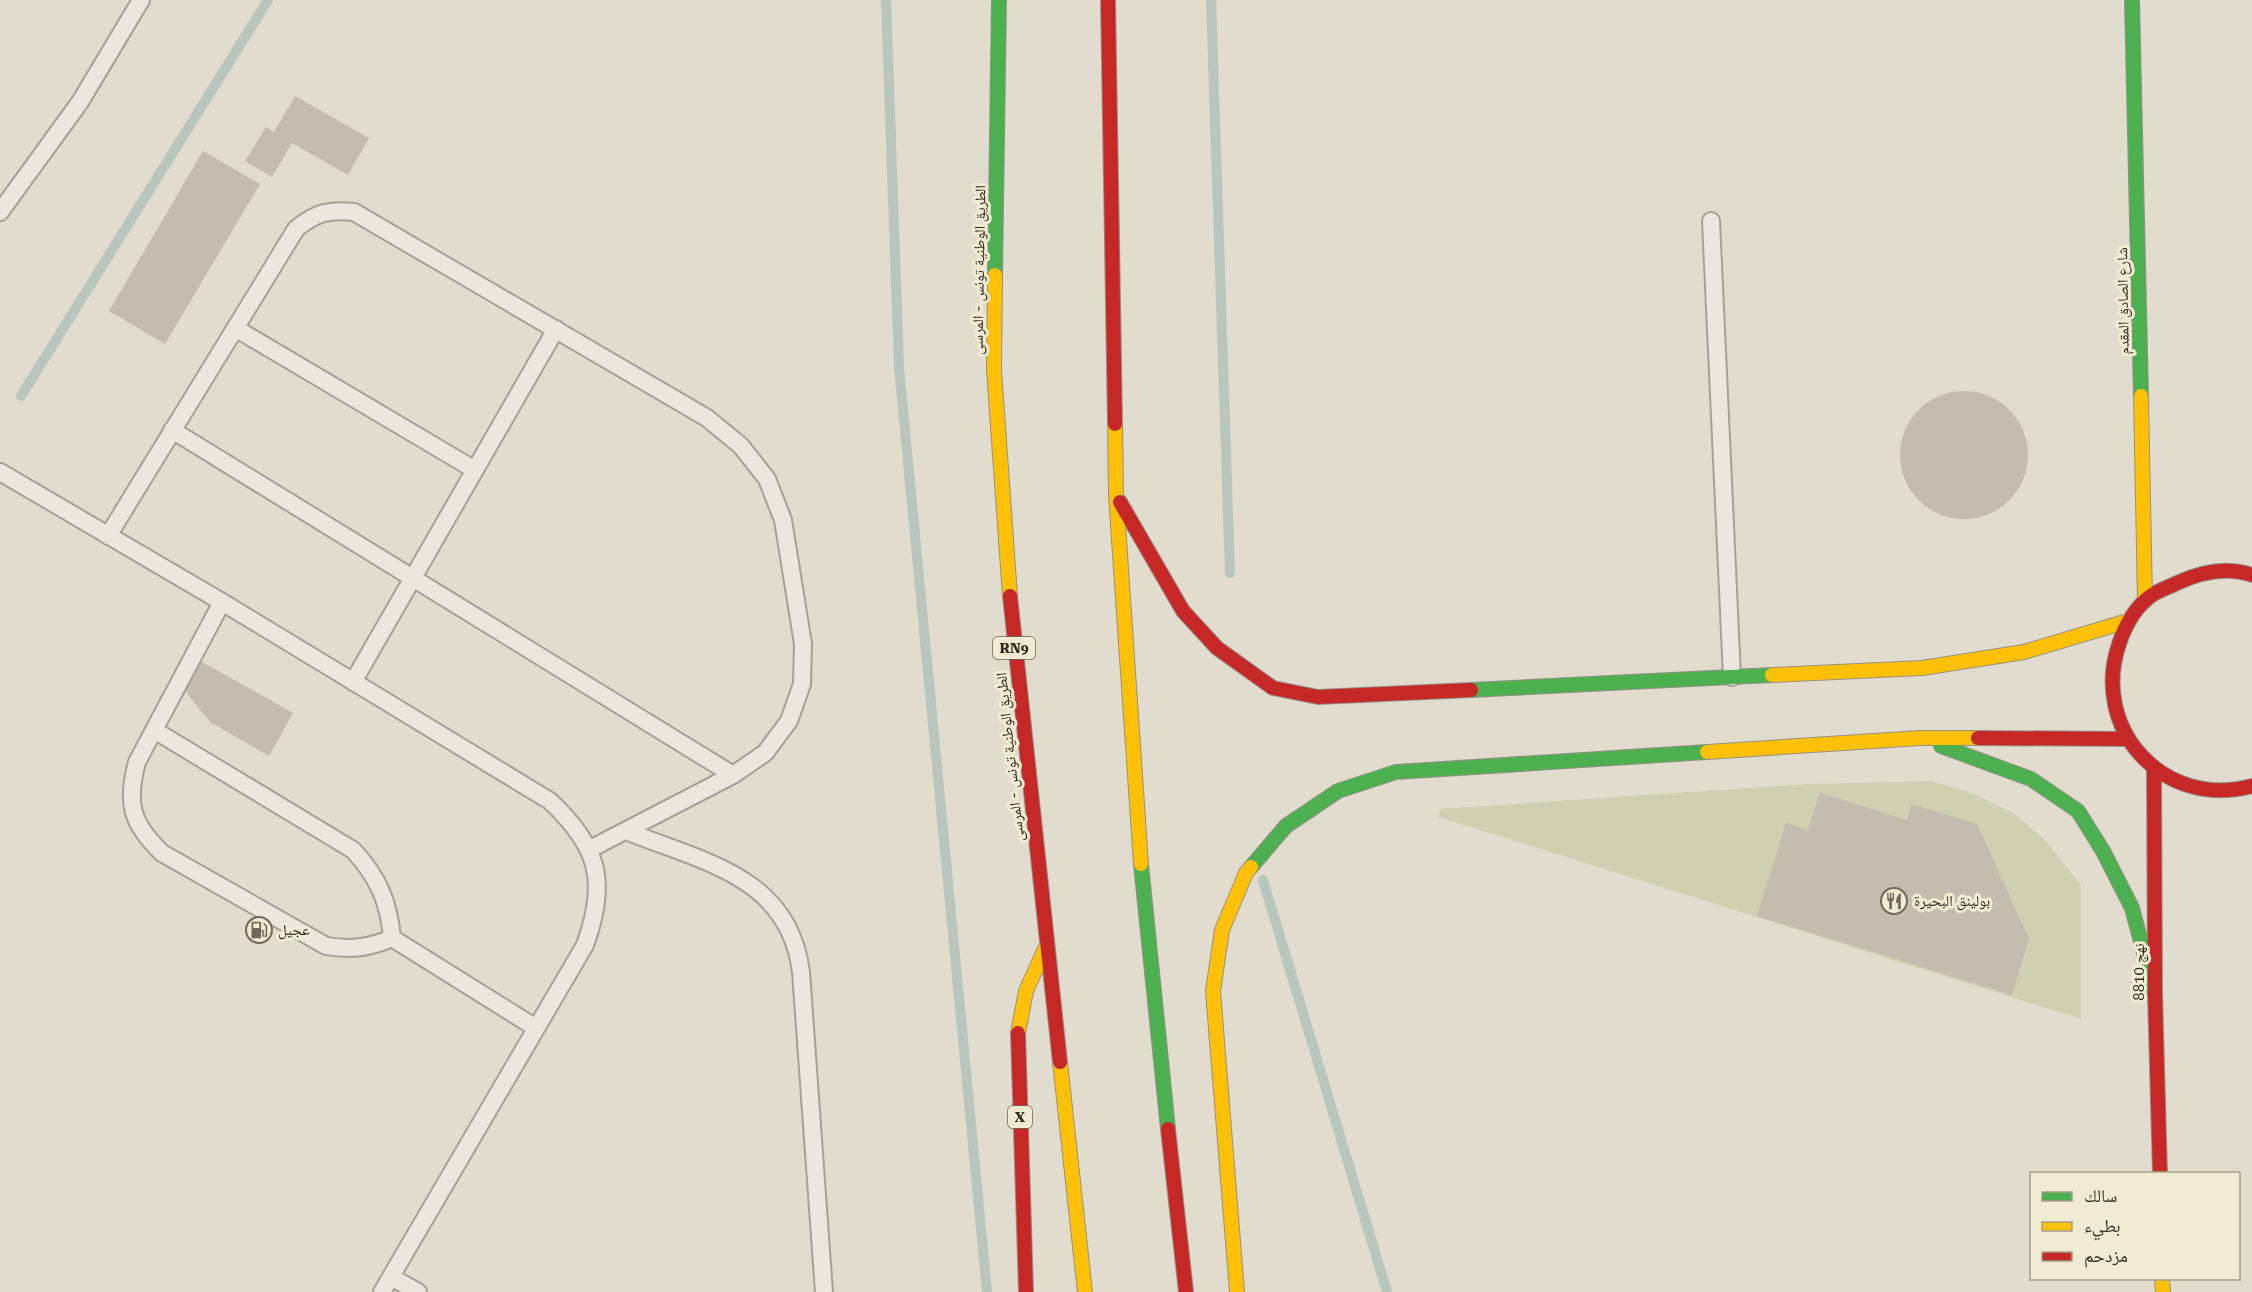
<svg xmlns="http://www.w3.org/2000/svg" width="2252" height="1292" viewBox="0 0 2252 1292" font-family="'Roboto Serif','Noto Naskh Arabic',serif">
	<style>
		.green { fill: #cdd0b1 }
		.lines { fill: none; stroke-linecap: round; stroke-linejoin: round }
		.stream { stroke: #b8c6be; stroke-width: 10 }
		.building { fill: #c4bcae }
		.lane-casing { stroke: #a6a196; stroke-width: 20 }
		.fast-casing { stroke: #969186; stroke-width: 16 }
		.slow-casing { stroke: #969186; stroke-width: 16 }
		.jam-casing { stroke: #969186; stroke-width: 16 }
		.lane { stroke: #eae7de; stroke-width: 16 }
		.fast { stroke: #4caf50; stroke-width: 14 }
		.slow { stroke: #ffc107; stroke-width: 14 }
		.jam { stroke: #c62828; stroke-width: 14 }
		.labels { text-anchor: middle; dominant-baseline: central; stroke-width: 6; stroke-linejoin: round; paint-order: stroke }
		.shield { fill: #f1ebd4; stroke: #6c6555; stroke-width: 1.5 }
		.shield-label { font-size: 14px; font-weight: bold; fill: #332b1f }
		.street-label { font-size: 15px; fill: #332b1f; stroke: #f1ebd4 }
		.poi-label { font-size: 15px; fill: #332b1f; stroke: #f1ebd4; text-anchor: start }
	</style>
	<rect width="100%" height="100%" fill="#e1dccd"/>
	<!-- green -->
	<path class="green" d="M1932,781L1975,794L2013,813L2045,840L2081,885V1019L1439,817L1440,809L1811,784Z"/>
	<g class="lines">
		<!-- stream -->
		<path class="stream" d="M886,0L899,367L987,1292
			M1211,0L1230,573
			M21,396L268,0
			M1263,880L1387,1292"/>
	</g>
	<!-- building -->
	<path class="building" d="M295,96L369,138L348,175L292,143L272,177L245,161L266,127L274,132Z
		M203,151L260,184L165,344L109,311Z
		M1900 455a64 64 0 1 1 128 0a64 64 0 1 1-128 0Z
		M197,659L293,713L269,756L210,722L182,687Z
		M1820,793L1907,820L1911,804L1977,824L2029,939L2012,995L1757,916L1786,823L1808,830Z"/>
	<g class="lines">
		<defs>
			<path id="lane" d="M0,212L80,102L141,0
				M1711,221L1732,677
				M235,328L475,470
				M172,430L733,775
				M0,472L222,602L550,801C599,847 608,882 585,945L382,1292
				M108,536L296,229C315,213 329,209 354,212L707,418L741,446L767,479L783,520L803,644L802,684L789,721L765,753L733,775L590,849
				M222,602L137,762C126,803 131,823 162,853L326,946C351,950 369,948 392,938
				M353,682L556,329
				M154,730L353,850C378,877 389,902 392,938
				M626,831C703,862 789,876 801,972L824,1292
				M392,938L536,1028
				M391,1277L418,1292"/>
			<path id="fast" d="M2132,0L2141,396
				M995,275L999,0
				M1471,690L1772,675
				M1941,746L2031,779L2078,811L2103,851L2132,908L2155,994
				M1141,864L1168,1129
				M1251,867L1286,826L1338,791L1396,772L1707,752"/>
			<path id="slow" d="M995,275L994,370L1010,596
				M2141,396L2145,601
				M1115,424L1116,495L1141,864
				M1772,675L1922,668L2024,652L2128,621
				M1707,752L1920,738H1978
				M1018,1033L1026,991L1045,949
				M1060,1062L1085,1292
				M2162,1278L2163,1292
				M1237,1292L1213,991L1222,930L1246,873L1251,867"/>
			<path id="jam" d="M1108,0L1115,424
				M1120,502L1183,611L1217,648L1273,688L1318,697L1471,690
				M2252,575C2226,566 2201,572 2177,583C2169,587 2160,590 2152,595C2136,606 2125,626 2119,644C2090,729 2164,810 2252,786
				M1010,596L1060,1062
				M1978,738L2126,739
				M2154,770L2155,994L2160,1174
				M1018,1033L1026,1292
				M1168,1129L1186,1292"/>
		</defs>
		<!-- lane casing -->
		<use href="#lane" class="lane-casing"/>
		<!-- fast casing -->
		<use href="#fast" class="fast-casing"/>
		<!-- slow casing -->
		<use href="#slow" class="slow-casing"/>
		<!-- jam casing -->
		<use href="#jam" class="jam-casing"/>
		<!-- lane -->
		<use href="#lane" class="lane"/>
		<!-- fast -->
		<use href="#fast" class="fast"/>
		<!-- slow -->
		<use href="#slow" class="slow"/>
		<!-- jam -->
		<use href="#jam" class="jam"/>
	</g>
	<!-- icons -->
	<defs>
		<symbol id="restaurant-ring" viewBox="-11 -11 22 22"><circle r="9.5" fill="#f1ebd4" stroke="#70695c" stroke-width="1.5"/><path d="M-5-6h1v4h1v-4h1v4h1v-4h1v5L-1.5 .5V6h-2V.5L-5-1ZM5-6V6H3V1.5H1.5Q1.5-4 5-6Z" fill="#70695c"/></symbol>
		<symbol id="fuel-ring" viewBox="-11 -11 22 22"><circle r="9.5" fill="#f1ebd4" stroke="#70695c" stroke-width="1.5"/><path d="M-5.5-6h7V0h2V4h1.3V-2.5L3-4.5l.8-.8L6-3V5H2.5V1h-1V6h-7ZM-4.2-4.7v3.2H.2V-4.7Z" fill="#70695c"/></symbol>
	</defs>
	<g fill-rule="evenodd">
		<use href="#restaurant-ring" x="1879" y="886" width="30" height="30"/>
		<use href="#fuel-ring" x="244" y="915" width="30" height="30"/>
	</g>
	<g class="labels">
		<!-- shield labels -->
		<g class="shield">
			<rect x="993" y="637" width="42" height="22" rx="4.5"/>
			<rect x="1008" y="1106" width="24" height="22" rx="4.5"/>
		</g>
		<g class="shield-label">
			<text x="1014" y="648">RN9</text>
			<text x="1020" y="1117">X</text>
		</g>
		<!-- street labels -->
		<g class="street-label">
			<text transform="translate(979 270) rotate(-89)">الطريق الوطنية تونس - المرسى</text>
			<text transform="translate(2123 301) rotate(-91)">شارع الصادق المقدم</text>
			<text transform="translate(1010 757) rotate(-96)">الطريق الوطنية تونس - المرسى</text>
			<text transform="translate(2139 972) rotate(-90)">نهج 8810</text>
		</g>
		<!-- poi labels -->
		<g class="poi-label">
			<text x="1914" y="901">بولينق البحيرة</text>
			<text x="278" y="930">عجيل</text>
		</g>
	</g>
	<!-- legend -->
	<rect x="2030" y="1172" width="210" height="108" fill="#f1ebd4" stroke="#a59e8c" stroke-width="1.5"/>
	<rect x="2042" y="1192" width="30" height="9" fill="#4caf50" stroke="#a59e8c" stroke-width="1.5"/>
	<text x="2084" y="1202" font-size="18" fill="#332b1f">سالك</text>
	<rect x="2042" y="1222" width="30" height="9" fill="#ffc107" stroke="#a59e8c" stroke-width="1.5"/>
	<text x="2084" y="1232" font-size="18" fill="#332b1f">بطيء</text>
	<rect x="2042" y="1252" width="30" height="9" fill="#c62828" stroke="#a59e8c" stroke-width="1.5"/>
	<text x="2084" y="1262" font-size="18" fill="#332b1f">مزدحم</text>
</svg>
